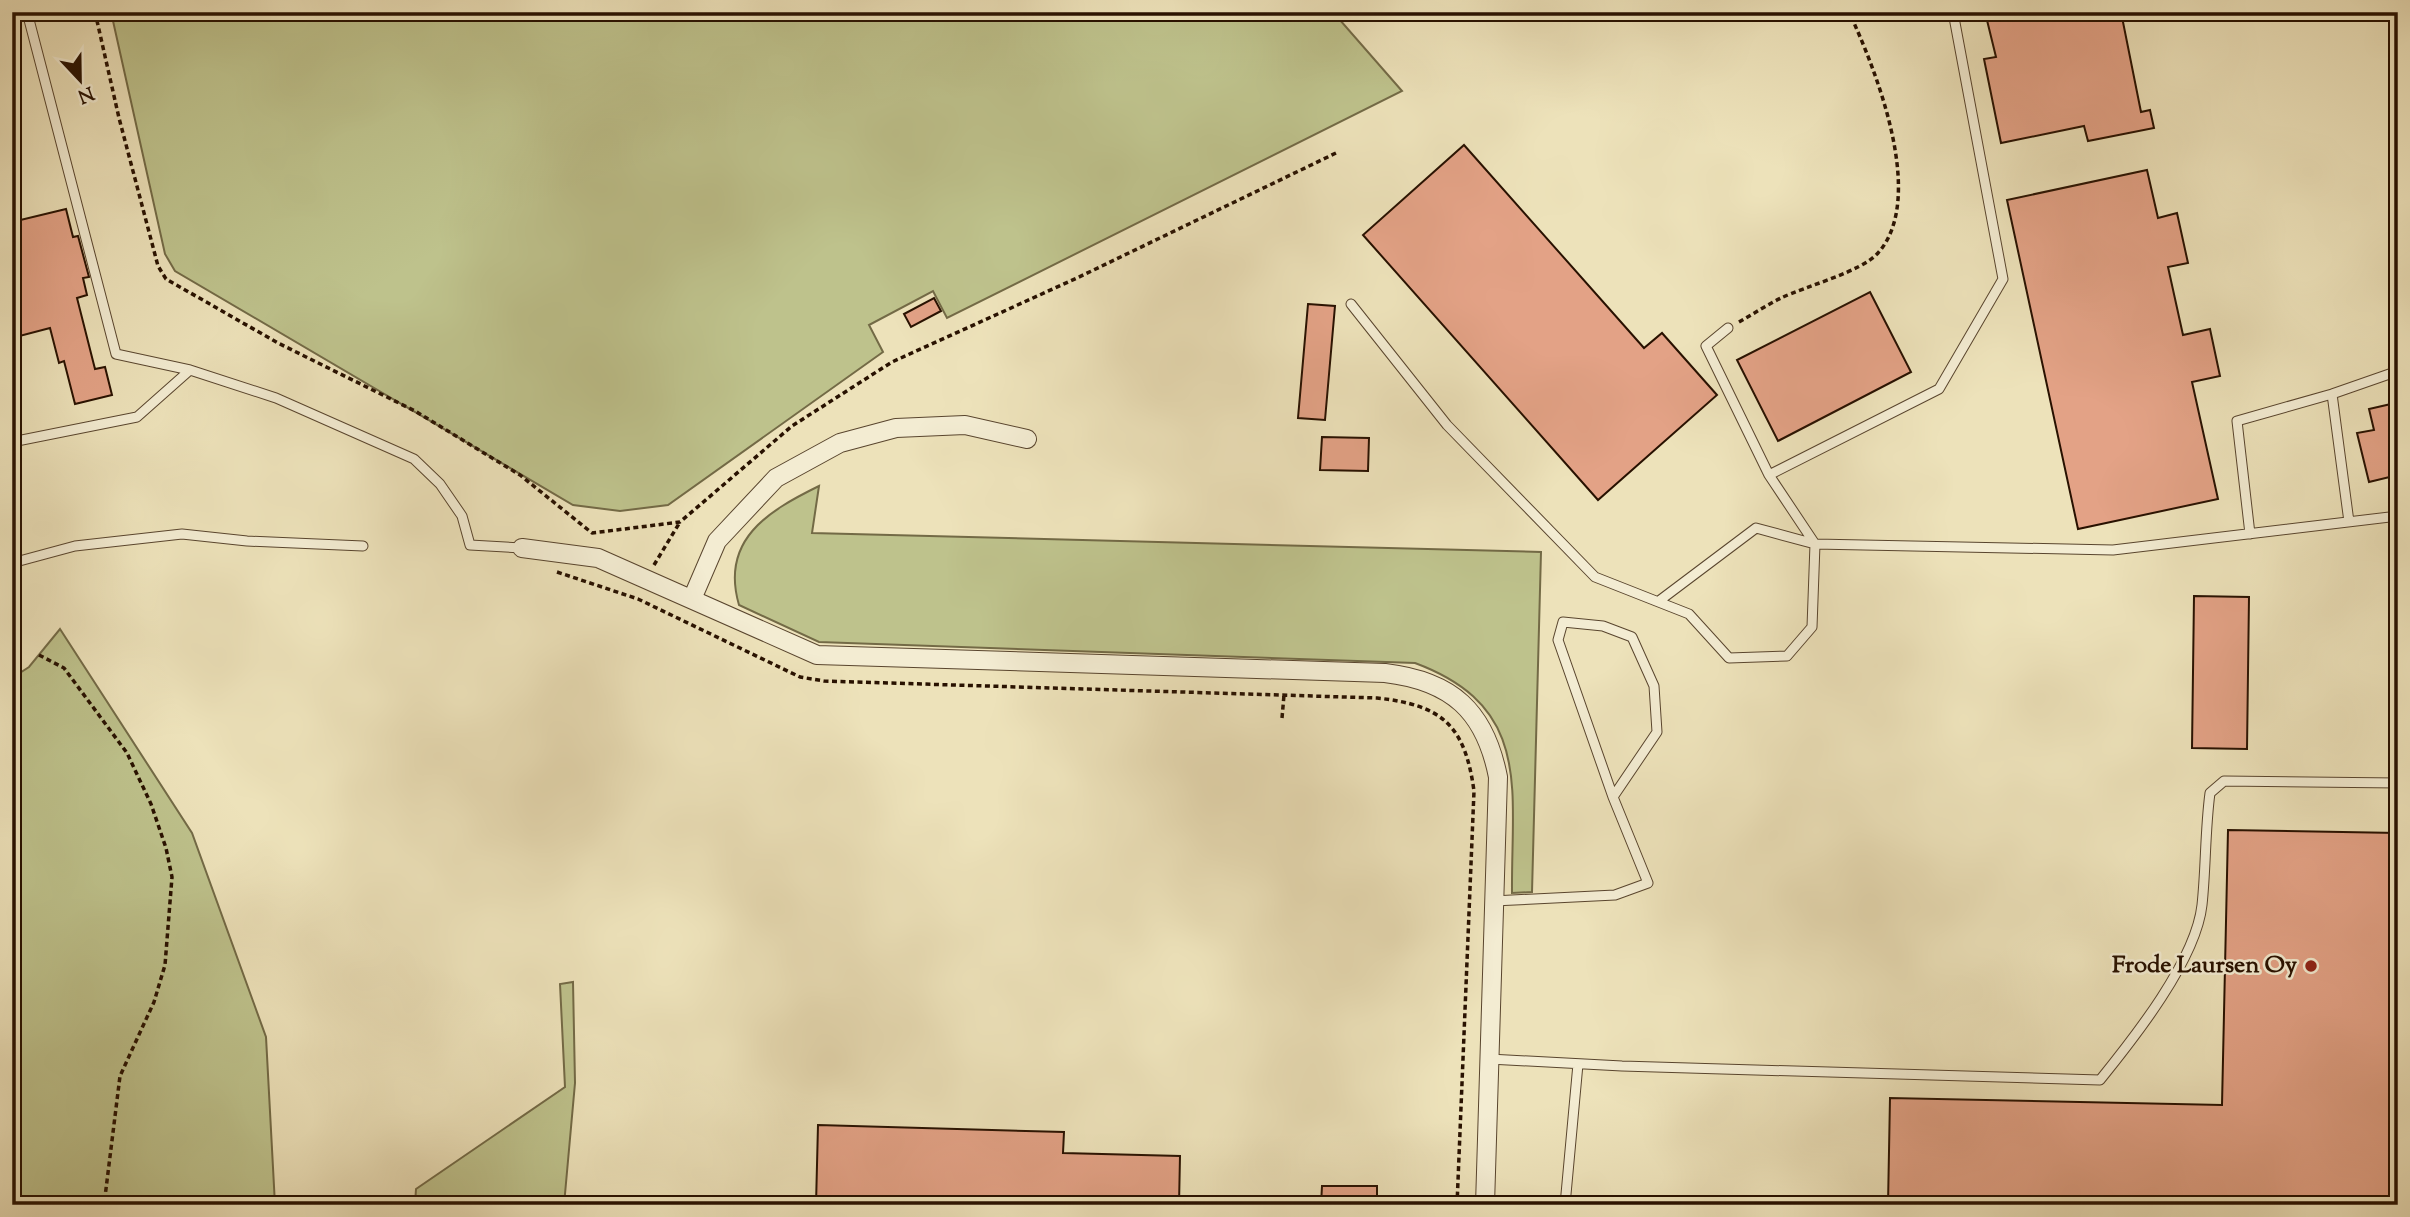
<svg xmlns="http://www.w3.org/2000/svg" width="2410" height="1217" viewBox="0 0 2410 1217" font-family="'Sorts Mill Goudy',serif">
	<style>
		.green { fill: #bec28c; stroke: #736a46; stroke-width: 2 }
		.building { fill: #e3a286; stroke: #281100; stroke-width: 2 }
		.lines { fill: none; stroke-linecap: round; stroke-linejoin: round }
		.lane-casing { stroke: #59452e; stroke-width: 11 }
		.street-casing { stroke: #59452e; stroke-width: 20 }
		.path { stroke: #281100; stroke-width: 3.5; stroke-dasharray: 5 3.5; stroke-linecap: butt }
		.lane { stroke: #f3ecd2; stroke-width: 9 }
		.street { stroke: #f3ecd2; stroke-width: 18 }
		.poi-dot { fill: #8f2418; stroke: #f3ecd2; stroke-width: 2.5 }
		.labels { text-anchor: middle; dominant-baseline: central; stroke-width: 5; stroke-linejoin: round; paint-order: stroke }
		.poi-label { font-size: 24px; font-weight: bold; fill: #281100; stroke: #f3ecd2; text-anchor: end }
	</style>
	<rect width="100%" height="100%" fill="#ede2ba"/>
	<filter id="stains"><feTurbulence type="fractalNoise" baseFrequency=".00286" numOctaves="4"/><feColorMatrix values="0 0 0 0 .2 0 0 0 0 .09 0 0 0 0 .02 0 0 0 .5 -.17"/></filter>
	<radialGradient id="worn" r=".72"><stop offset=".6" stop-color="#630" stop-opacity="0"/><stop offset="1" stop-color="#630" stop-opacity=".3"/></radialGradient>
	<!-- green -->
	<path class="green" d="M111,12H1333L1402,91L947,318L933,291L869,325L883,352L668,505L620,511L573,505L175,271L165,254Z
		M819,486L812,533L1541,552L1532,892L1512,893C1511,789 1533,707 1415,663L819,642L739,605C720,540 768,511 819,486Z
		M60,629L192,833L266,1037L275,1205H12V678L29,667Z
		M573,982L575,1083L564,1205H415L416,1189L565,1087L560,984Z"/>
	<!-- building -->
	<path class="building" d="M1985,12H2121L2141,112L2150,110L2154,128L2088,141L2084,126L2001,143L1984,59L1996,57Z
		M1464,145L1644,348L1662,333L1717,395L1598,500L1363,235Z
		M2147,170L2158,218L2177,213L2188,263L2168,267L2183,335L2210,329L2220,376L2192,382L2218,499L2078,529L2007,200Z
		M66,209L73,237L78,236L89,277L83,278L87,295L77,298L95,369L105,367L112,395L75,404L64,361L59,363L50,328L12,338V222Z
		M1870,292L1911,372L1778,441L1737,360Z
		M934,298L941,311L911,327L904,314Z
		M1308,304L1335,306L1325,420L1298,418Z
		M2391,404L2398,432V475L2369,482L2357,433L2374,430L2369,409Z
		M1322,437L1369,438L1368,471L1320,470Z
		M2194,596L2249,597L2247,749L2192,748Z
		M2228,830L2398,833V1205H1888L1890,1098L2222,1105Z
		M818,1125L1064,1132L1063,1153L1180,1156L1179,1205H816Z
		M1322,1186H1377V1205H1321Z"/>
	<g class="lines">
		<defs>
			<path id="lane" d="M27,12L116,354L190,370L276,398L414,459L440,484L462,516L470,545L522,548
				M1351,304L1447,425L1595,577L1689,614L1729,658L1787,656L1812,627L1815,544L1769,475L1939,389L2003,279L1953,12
				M1728,328L1706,346L1769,475
				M2332,394L2349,522
				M12,442L137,417L190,370
				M2250,534L2237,421L2332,394L2398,371
				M12,563L75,546L182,534L247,541L363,546
				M1659,601L1756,528L1815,544L2113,550L2398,516
				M1493,901L1615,895L1648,883L1613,797L1558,640L1563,622L1603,626L1632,637L1654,686L1657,732L1613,797
				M1489,1059L1622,1066L2100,1080C2134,1038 2196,960 2202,905C2206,868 2205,830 2210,793L2224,781L2398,783
				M1565,1205L1578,1064"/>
			<path id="street" d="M522,548L598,558L817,655L1385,673C1452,681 1485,711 1498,777L1485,1205
				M692,599L717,541L776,478L840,443L896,428L965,425L1027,439"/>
		</defs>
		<!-- lane casing -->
		<use href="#lane" class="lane-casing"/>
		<!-- street casing -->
		<use href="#street" class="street-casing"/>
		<!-- path -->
		<path class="path" d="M95,12L119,118L158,266L166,279L278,343L415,411L520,475L592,533L680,522L792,426L892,362L1077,278L1336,153
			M1739,322C1753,314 1767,305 1781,298C1806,286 1861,272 1878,253C1927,198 1876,70 1849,12
			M654,565L680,522
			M557,572L638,599L800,677L824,681L1377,698C1442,705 1465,725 1474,791L1457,1205
			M39,655L64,668L127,753L151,804L166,848L172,877L165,965L154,1002L120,1076L104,1205
			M1282,718L1284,695"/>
		<!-- lane -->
		<use href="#lane" class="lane"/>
		<!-- street -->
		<use href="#street" class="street"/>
	</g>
	<!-- markers -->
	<circle class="poi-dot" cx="2311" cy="966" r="7"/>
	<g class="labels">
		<!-- poi labels -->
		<g class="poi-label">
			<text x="2297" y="966">Frode Laursen Oy</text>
		</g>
	</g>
	<!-- margin -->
	<rect width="2410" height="1217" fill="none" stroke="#ede2ba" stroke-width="42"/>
	<rect x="14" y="14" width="2382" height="1189" fill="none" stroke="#281100" stroke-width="3.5"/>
	<rect x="21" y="21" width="2368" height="1175" fill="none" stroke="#281100" stroke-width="2"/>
	<!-- north arrow -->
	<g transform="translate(80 80) rotate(158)" stroke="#f3ecd2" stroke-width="5" paint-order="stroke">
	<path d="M0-5L12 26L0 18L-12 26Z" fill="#281100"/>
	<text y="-10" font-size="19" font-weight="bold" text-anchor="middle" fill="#281100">N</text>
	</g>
	<rect width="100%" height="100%" filter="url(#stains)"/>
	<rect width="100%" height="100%" fill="url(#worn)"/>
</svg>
